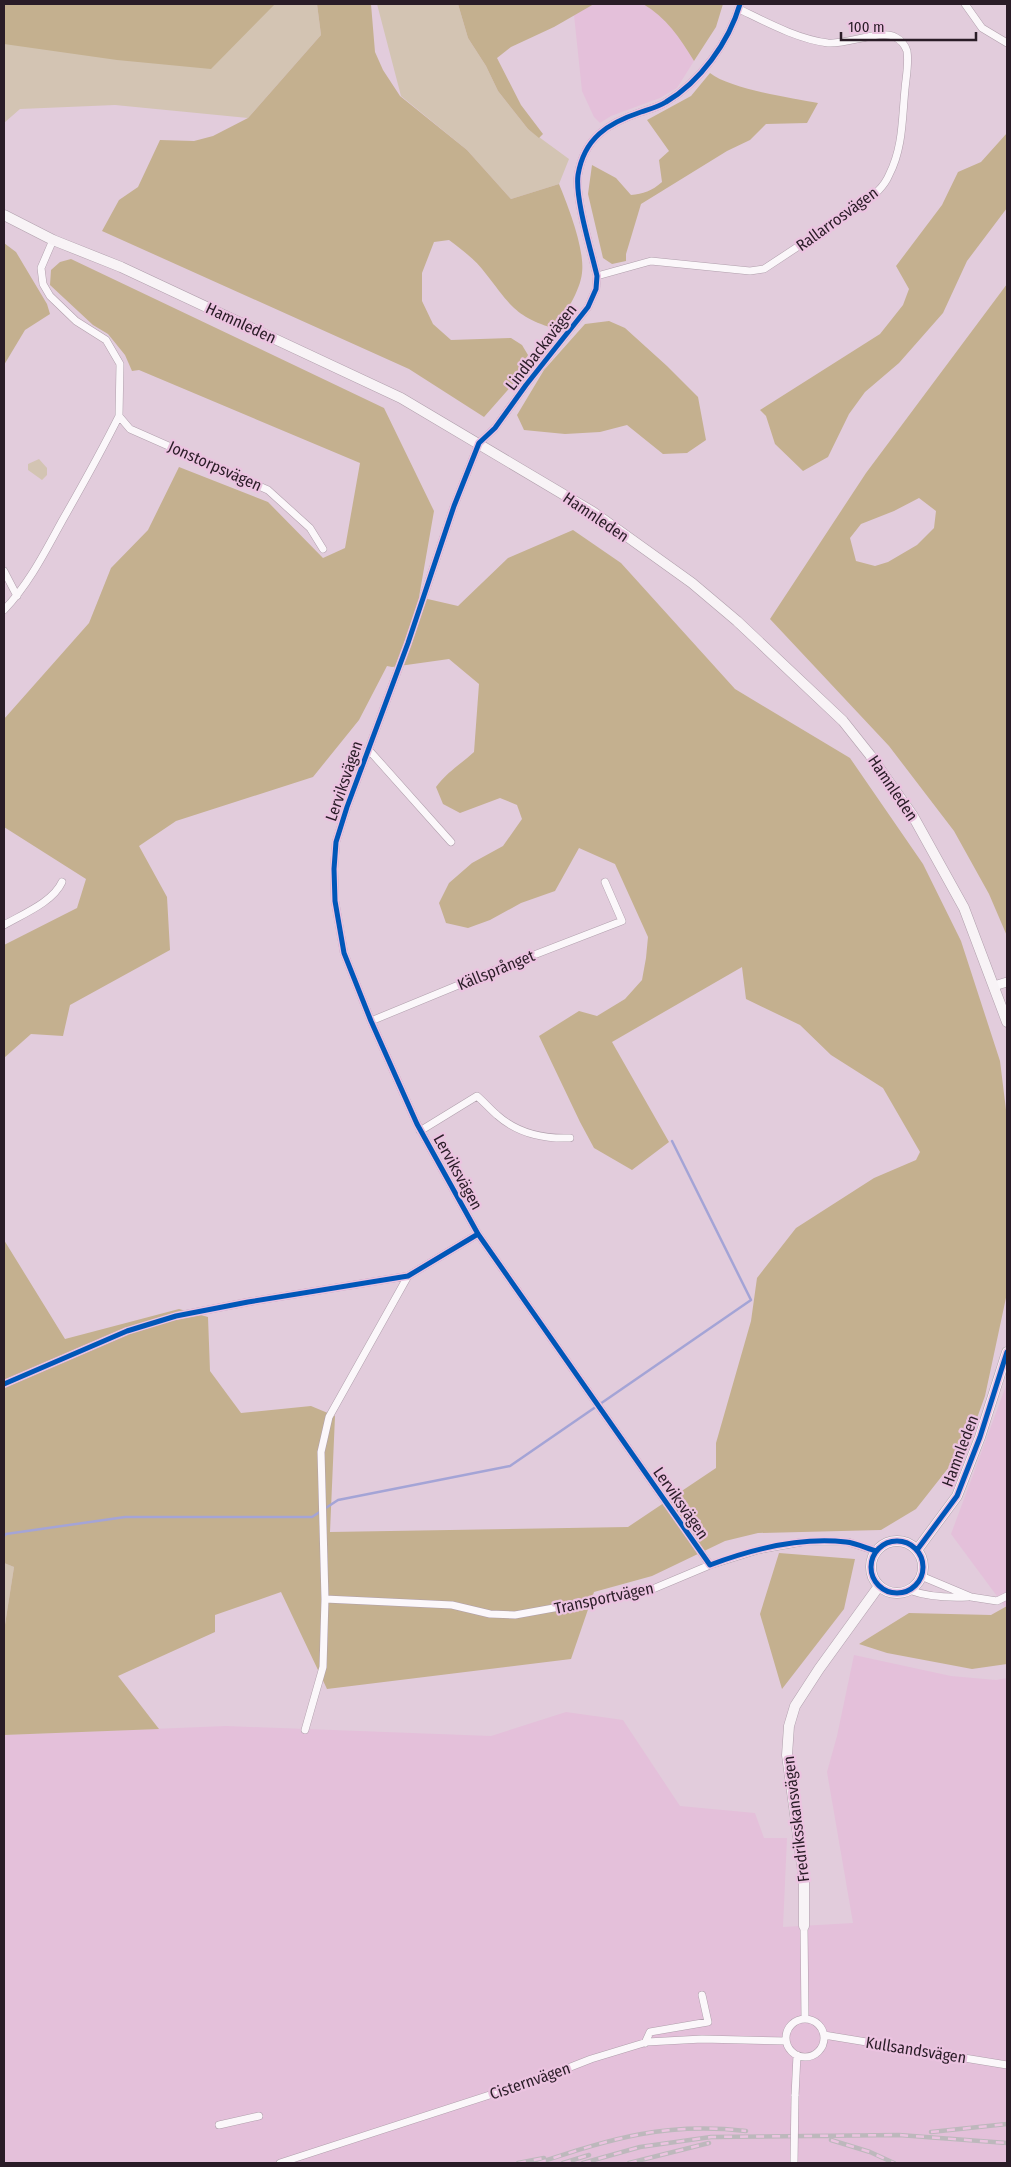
<svg xmlns="http://www.w3.org/2000/svg" width="1011" height="2167" viewBox="0 0 1011 2167" font-family="'Fira Sans Condensed',sans-serif">
	<style>
		.built { fill: #e4c0da }
		.green { fill: #d3c4b3 }
		.forest { fill: #c4b08f; fill-rule: evenodd }
		.lines { fill: none; stroke-linecap: round; stroke-linejoin: round }
		.stream { stroke: #a4a4d6; stroke-width: 2.5 }
		.minor-casing { stroke: #b09fac; stroke-width: 8 }
		.tertiary-casing { stroke: #b09fac; stroke-width: 10 }
		.secondary-casing { stroke: #b09fac; stroke-width: 11 }
		.minor { stroke: #fbf7fa; stroke-width: 7 }
		.tertiary { stroke: #fbf7fa; stroke-width: 9 }
		.secondary { stroke: #f8f3f6; stroke-width: 10 }
		.rail-casing { stroke: #bdb8bc; stroke-width: 4.5 }
		.rail { stroke: #ebc3e0; stroke-width: 2.5; stroke-dasharray: 8; stroke-linecap: butt }
		.minor-bridge-casing { stroke: #b09fac; stroke-width: 8; stroke-linecap: butt }
		.minor-bridge { stroke: #fbf7fa; stroke-width: 7 }
		.cycleway-casing { stroke: #ebc3e0; stroke-width: 8 }
		.cycleway { stroke: #0057b8; stroke-width: 5 }
		.labels { text-anchor: middle; dominant-baseline: central; stroke-width: 4.5; stroke-linejoin: round; paint-order: stroke }
		.street-label { font-size: 16px; fill: #2a1c27; stroke: #ebc3e0 }
	</style>
	<rect width="100%" height="100%" fill="#e2ccdc"/>
	<!-- built -->
	<path class="built" d="M594,4H643L654,10L677,33L694,61L677,88L660,98L611,116L600,123L594,117L582,91L574,15Z
		M1007,1383V1606L1005,1607L951,1534Z
		M854,1655L951,1676L996,1680L1007,1678V2163H4V1735L226,1726L491,1736L566,1712L623,1720L680,1806L755,1813L764,1838H787L783,1927L853,1923L827,1772L837,1736Z"/>
	<!-- green -->
	<path class="green" d="M4,4H317L321,35L248,118L115,105L20,109L4,123Z
		M377,4H458L468,38L486,66L498,91L528,129L569,159L559,184L511,199L467,150L401,96Z
		M39,459L47,468V475L42,480L28,470V464Z
		M4,1563L14,1567L4,1631Z"/>
	<!-- forest -->
	<path class="forest" d="M4,4H275L211,69L117,60L4,44Z
		M317,4H371L375,52L383,70L400,96L467,150L511,199L559,184C568,206 585,249 582,273C580,291 565,315 553,328C515,317 509,303 486,274C476,260 462,250 449,240L434,242L422,273V301L433,324L451,340L511,338L522,345L528,355L513,384L484,417L409,369L102,231L119,200L138,187L160,140L194,141L213,136L248,118L321,35Z
		M458,4H594L554,27L511,47L497,58L521,105L543,134L539,138L528,129L498,91L486,66L468,38Z
		M643,4H723L716,27L694,61C680,38 666,17 643,4Z
		M710,73C730,89 791,98 818,103L807,123L766,124L750,140L727,151L641,204L626,254V261L612,264L603,258L588,194L592,165L616,178L631,195C643,194 652,191 662,182L659,160L669,151L647,120L691,96Z
		M1007,133V208L967,261L943,313L899,363L865,392L849,414L828,457L803,471L775,444L766,416L760,410L880,334L903,305L909,289L896,266L942,205L958,172L981,162Z
		M4,243L16,252L47,304L50,314L25,330L4,365Z
		M71,259L384,408L434,511L419,597L458,606L508,558L573,530L621,563L735,689L850,758L923,864L961,941L1000,1061L1007,1118V1293L985,1396L968,1443L916,1509L881,1530L758,1533L725,1541L652,1576L594,1592L571,1659L327,1689L281,1592L215,1615V1632L118,1676L159,1729L4,1735V1631L14,1567L4,1563V1240L65,1339L179,1309L208,1317L210,1371L241,1413L311,1406L335,1416L330,1532L628,1527L716,1468V1443L751,1321L757,1278L796,1228L874,1178L916,1160L920,1152L883,1088L831,1055L800,1025L746,999L742,967L612,1042L669,1142L632,1170L594,1148L580,1122L539,1036L579,1011L597,1016L625,999L642,980L646,958L648,937L615,864L579,848L555,891L521,903L490,920L468,928L446,923L439,903L449,883L472,863L503,846L522,819L517,805L500,798L460,813L443,804L436,787C447,772 461,764 474,752L479,684L449,659L392,667L387,666L359,720L313,777L176,821L139,846L167,897L170,950L70,1005L63,1036L31,1034L4,1058V945L77,908L86,879L4,827V719L89,623L111,568L148,530L179,467L268,502L323,558L345,548L360,463L139,370L132,371L125,355L108,334L93,325L50,285L51,270L60,262Z
		M1007,284V936L989,894L954,831L889,746L770,619L866,473ZM919,498L936,511L934,528L917,545L888,562L875,566L856,561L850,538L861,524L894,511Z
		M609,321L625,328L667,366L698,397L706,440L687,453L663,454L627,425L600,432L565,434L524,430L517,415L544,370L585,324Z
		M779,1553L855,1559L844,1609L782,1689L760,1614Z
		M1007,1606V1664L972,1669L887,1653L859,1644L909,1613L991,1615Z"/>
	<g class="lines">
		<!-- stream -->
		<path class="stream" d="M4,1536L6,1534L125,1517H312L338,1500L510,1466L751,1300L672,1141"/>
		<defs>
			<path id="minor" d="M965,4L982,28L1007,43
				M53,240L41,268L43,284L50,296L76,321L106,340L120,364L119,416L130,429L268,490L310,528L323,549
				M597,276L651,261L750,271L764,269L864,203C874,195 884,187 889,175C903,148 902,119 905,89C906,77 909,64 907,51C905,45 901,40 895,37C881,29 847,45 828,43C797,39 766,22 739,9
				M4,571L17,596
				M4,610C29,584 45,552 62,521C82,486 101,452 119,416
				M368,749L451,842
				M4,925C23,914 53,902 62,882
				M371,1021L495,970L622,921L605,882
				M420,1131L477,1096C484,1102 490,1109 497,1115C517,1133 544,1139 570,1138
				M4,1384L127,1331L176,1316L248,1302L408,1276L478,1234
				M710,1565L478,1234L417,1124L371,1021L344,953L335,901L334,869L336,842L347,807L408,643L454,506L479,443L495,428L526,385L588,307L596,289L597,276C591,250 575,199 578,175C584,138 608,123 641,112C650,109 658,107 666,102C700,82 729,42 740,4
				M921,1576L971,1597L997,1601L1007,1596
				M909,1590C928,1597 947,1598 968,1597
				M325,1599L452,1605L490,1614L515,1615L648,1591L710,1565L758,1550L802,1542H848L876,1551
				M305,1730L323,1667L325,1599L321,1452L329,1417L408,1276
				M804,1926L805,2019
				M786 2038a19 19 0 1 1 38 0a19 19 0 1 1-38 0Z
				M824,2035L1007,2065
				M645,2043L650,2032L708,2022L702,1995
				M795,2096L797,2055
				M219,2125L259,2116
				M280,2163L545,2077L591,2059L647,2042L702,2039L786,2041"/>
			<path id="tertiary" d="M994,986L1007,982"/>
			<path id="secondary" d="M4,215L53,240L121,267L401,398L593,512L692,583L737,621L843,721L870,755L913,816L964,908L1007,1022
				M871 1567a26 26 0 1 1 52 0a26 26 0 1 1-52 0Z
				M917,1550L957,1496L980,1437L1007,1352
				M804,1926V1880L787,1755L789,1726L795,1706L819,1669L879,1586"/>
		</defs>
		<!-- minor casing -->
		<use href="#minor" class="minor-casing"/>
		<!-- tertiary casing -->
		<use href="#tertiary" class="tertiary-casing"/>
		<!-- secondary casing -->
		<use href="#secondary" class="secondary-casing"/>
		<!-- minor -->
		<use href="#minor" class="minor"/>
		<!-- tertiary -->
		<use href="#tertiary" class="tertiary"/>
		<!-- secondary -->
		<use href="#secondary" class="secondary"/>
		<defs>
			<path id="rail" d="M931,2132L1007,2124
				M831,2140L870,2152L894,2163
				M518,2163L544,2158
				M538,2163C614,2138 665,2122 746,2131
				M563,2163L589,2155
				M583,2163L640,2147L711,2137L899,2135L1007,2143
				M629,2163L709,2143"/>
		</defs>
		<!-- rail casing -->
		<use href="#rail" class="rail-casing"/>
		<!-- rail -->
		<use href="#rail" class="rail"/>
		<defs>
			<path id="minor-bridge" d="M794,2163L795,2096"/>
		</defs>
		<!-- minor-bridge casing -->
		<use href="#minor-bridge" class="minor-bridge-casing"/>
		<!-- minor-bridge -->
		<use href="#minor-bridge" class="minor-bridge"/>
		<defs>
			<path id="cycleway" d="M740,4C729,42 700,82 666,102C658,107 650,109 641,112C608,123 584,138 578,175C575,199 591,250 597,276L596,289L588,307L526,385L495,428L479,443L454,506L408,643L347,807L336,842L334,869L335,901L344,953L371,1021L417,1124L478,1234L710,1565C752,1549 801,1537 846,1542C856,1543 866,1548 876,1551
				M4,1384L127,1331L176,1316L248,1302L408,1276L478,1234
				M871 1567a26 26 0 1 1 52 0a26 26 0 1 1-52 0Z
				M917,1550L957,1496L980,1437L1007,1352"/>
		</defs>
		<!-- cycleway casing -->
		<use href="#cycleway" class="cycleway-casing"/>
		<!-- cycleway -->
		<use href="#cycleway" class="cycleway"/>
	</g>
	<g class="labels">
		<!-- street labels -->
		<g class="street-label">
			<text transform="translate(837 219) rotate(-36)">Rallarrosvägen</text>
			<text transform="translate(241 323) rotate(25)">Hamnleden</text>
			<text transform="translate(541 347) rotate(-52)">Lindbackavägen</text>
			<text transform="translate(215 466) rotate(24)">Jonstorpsvägen</text>
			<text transform="translate(596 517) rotate(34)">Hamnleden</text>
			<text transform="translate(344 781) rotate(-71)">Lerviksvägen</text>
			<text transform="translate(893 788) rotate(56)">Hamnleden</text>
			<text transform="translate(496 970) rotate(-22)">Källsprånget</text>
			<text transform="translate(458 1172) rotate(61)">Lerviksvägen</text>
			<text transform="translate(960 1451) rotate(-69)">Hamnleden</text>
			<text transform="translate(681 1503) rotate(55)">Lerviksvägen</text>
			<text transform="translate(604 1598) rotate(-12)">Transportvägen</text>
			<text transform="translate(796 1819) rotate(-97)">Fredriksskansvägen</text>
			<text transform="translate(916 2050) rotate(9)">Kullsandsvägen</text>
			<text transform="translate(530 2081) rotate(-19)">Cisternvägen</text>
		</g>
	</g>
	<!-- border -->
	<rect width="1011" height="2167" fill="none" stroke="#2a1c27" stroke-width="10"/>
	<!-- scale -->
	<path d="M841 32v8h135v-8" fill="none" stroke="#2a1c27" stroke-width="2.5"/>
	<text x="848" y="32" font-size="15" fill="#2a1c27" stroke="#ebc3e0" stroke-width="4" paint-order="stroke">100 m</text>
</svg>
